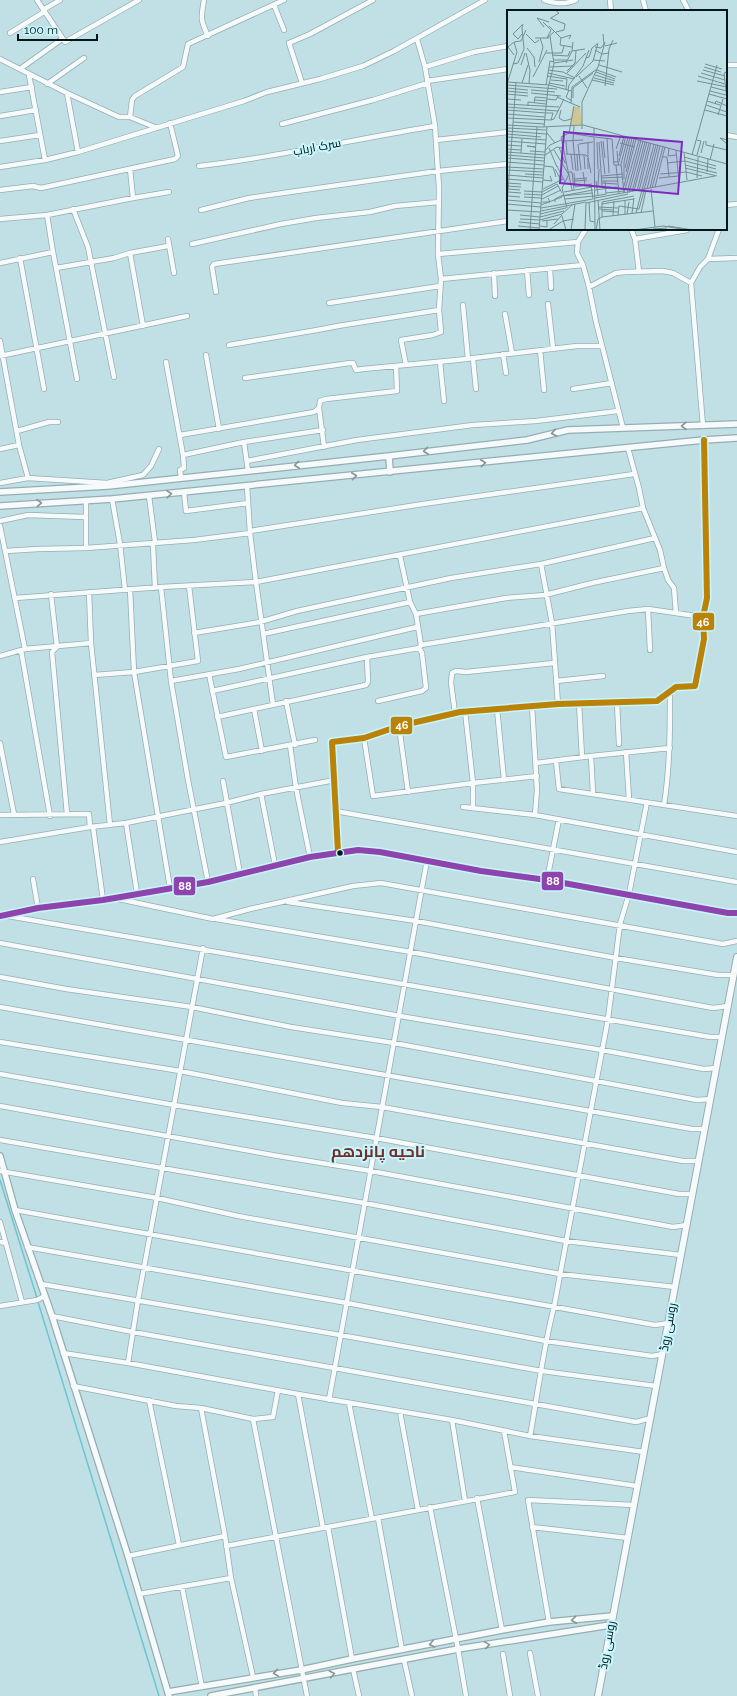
<svg xmlns="http://www.w3.org/2000/svg" width="737" height="1696" viewBox="0 0 737 1696" font-family="Raleway,Cairo,sans-serif">
	<style>
		.lines { fill: none; stroke-linecap: round; stroke-linejoin: round }
		.stream { stroke: #6dc5d1; stroke-width: 1.5 }
		.minor-casing { stroke: #95aeb2; stroke-width: 6 }
		.tertiary-casing { stroke: #95aeb2; stroke-width: 8 }
		.secondary-casing { stroke: #95aeb2; stroke-width: 8 }
		.minor { stroke: #f6fafb; stroke-width: 4.5 }
		.tertiary { stroke: #f6fafb; stroke-width: 5.5 }
		.secondary { stroke: #f6fafb; stroke-width: 6 }
		.bus-1-casing { stroke: #c8f6fd; stroke-width: 9 }
		.bus-2-casing { stroke: #c8f6fd; stroke-width: 9 }
		.bus-1 { stroke: #ba8206; stroke-width: 6 }
		.bus-2 { stroke: #8e44ad; stroke-width: 6 }
		.oneway { stroke: #889395 }
		.bus-dot { fill: #011619; stroke: #c8f6fd; stroke-width: 1.5 }
		.labels { text-anchor: middle; dominant-baseline: central; stroke-width: 4; stroke-linejoin: round; paint-order: stroke }
		.street-label { font-size: 12px; fill: #011619; stroke: #c8f6fd }
		.district-label { font-size: 16px; font-weight: bold; fill: #742e29; stroke: #c8f6fd }
		.inset-road { fill: none; stroke: #748f93; stroke-width: 1 }
		.view { fill: #7b2cbf; fill-opacity: 0.15; stroke: #7b2cbf; stroke-width: 2 }
		.inset-edge { fill: none; stroke: #011619; stroke-width: 2 }
		.line-badge { stroke: #c8f6fd; stroke-width: 1.5 }
		.badge-label { font-size: 11px; text-anchor: middle; font-weight: bold; fill: #fff }
	</style>
	<rect width="100%" height="100%" fill="#c0e0e5"/>
	<g class="lines">
		<!-- stream -->
		<path class="stream" d="M0,1180L37,1298
			M38,1302L159,1696"/>
		<defs>
			<path id="minor" d="M37,0L65,42L139,0
				M204,0C201,18 200,19 208,36
				M544,0C555,4 565,5 576,0
				M610,0L611,11
				M643,0L646,11
				M683,0L689,11
				M274,5L284,30
				M43,10L60,0
				M10,33L44,12
				M0,59L67,93L119,117H130L157,128
				M726,65H737
				M425,67L474,52L508,46
				M20,69L62,39
				M29,75L45,160
				M427,81L508,69
				M302,83L289,43L310,34L373,0
				M47,84L84,58
				M0,92L32,87
				M67,93L78,152
				M0,116L36,110
				M130,117L132,100L135,96L183,67L188,44L284,0
				M282,124L373,100L428,83
				M726,135L737,137
				M436,140L508,132
				M0,141L40,135
				M199,166C278,157 356,139 435,126
				M0,167L45,160L78,152L244,101L267,92L320,79L363,66L394,51L485,0
				M130,169L133,198
				M0,190L33,186L41,188L175,159L178,156L170,123
				M726,205L737,204
				M73,209L88,247L114,377
				M201,210L249,198L311,189L438,171L508,164
				M47,215L53,252L77,379
				M0,219L47,215L133,198L169,192
				M586,229L578,242L577,253L583,265L589,287L596,322L623,428
				M631,229L635,239L639,272
				M168,239L174,273
				M635,239L687,230
				M192,244L281,224L316,218L370,212L395,206L439,202
				M130,253L143,326
				M438,254L578,242
				M20,258L44,389
				M708,259L737,258
				M0,263L53,252
				M56,268L114,258L130,253L168,246
				M550,268L551,288
				M527,270L529,295
				M494,273L495,296
				M441,279L583,265
				M589,287L616,273L625,272L663,271L673,273L691,283
				M216,292L212,267L214,264L508,221
				M329,303L440,286
				M548,304L553,348
				M463,305L468,359
				M505,314L512,353
				M0,341L19,445L28,478
				M229,345L317,330L338,326L439,310
				M540,350L544,390
				M503,354L506,373
				M206,355L219,429
				M0,356L187,316
				M473,359L476,389
				M166,362L183,455L184,468L180,470L181,477
				M440,362L444,401
				M406,365L401,340L433,335L441,332L439,310L441,279L438,254L439,188L435,126L425,67L417,39
				M245,378L350,363H353L356,370L363,369L457,360L577,346H602
				M573,389L612,383
				M319,408L324,447
				M703,426L691,283L700,267L708,259L719,229
				M17,431L49,422H58
				M180,435L314,412L319,408L320,401L326,399L397,391L396,366
				M244,442L248,471
				M628,448L639,488L643,508L660,550L664,568L668,580L674,588L676,613
				M0,449L19,445
				M183,455L244,442L323,430
				M247,461L357,440L473,425L536,421L618,411
				M0,483L28,478L107,483L143,475L151,466L159,449
				M247,486L250,533L256,582L273,705
				M184,492L186,511L248,503
				M149,496L155,542L153,545L155,588
				M112,499L120,544L125,590
				M86,501V548
				M0,521L28,515L85,517
				M0,526L25,649
				M250,531L423,504L634,474
				M6,551L38,549L86,548L194,540L250,533
				M400,556L410,602L416,614L421,645
				M541,564L552,623L558,704
				M161,587L171,681L188,780L208,882
				M130,589L134,672L170,888
				M89,592L91,643L110,825
				M51,594L57,647L52,652L67,814
				M15,598L161,587L256,582L643,508
				M648,609L650,650
				M416,614L506,598L545,595L592,583L664,568
				M194,633L260,622L297,611L334,603L451,578L541,564L655,538
				M263,634L410,602
				M21,650L50,816
				M0,656L25,649L91,643
				M209,674L226,757L315,740
				M94,675L134,672L198,661L189,586
				M171,681L239,669L417,627
				M556,681L603,676
				M212,691L367,657L419,648L421,645L628,611L648,609L703,617
				M286,701L295,745
				M378,701L422,691L426,688L422,653L419,648
				M617,702L619,744
				M579,703L582,757
				M532,706L537,790L535,815
				M254,709L262,751
				M497,709L504,780
				M465,711L473,783V808
				M455,713L451,683L452,673L456,671L466,672L554,663
				M217,717L366,685L368,682L367,657
				M399,726L408,792
				M364,738L373,796L473,783L537,776
				M0,743L14,814
				M290,745L296,788L310,857
				M626,752L629,799
				M591,756L593,793
				M556,761L559,789L737,816
				M536,763L591,756L670,748
				M223,781L240,874
				M261,794L275,865
				M664,805C670,767 670,730 670,691
				M463,807L535,815L737,852
				M335,811L737,882
				M0,815L89,814L90,827
				M126,823L137,893
				M93,827L103,900
				M0,842L90,827L126,823L226,803L261,794L335,780
				M338,852L332,742L364,738L399,726L460,712L558,704L657,701L676,687L695,686L704,639L703,617L707,598L704,440
				M33,879L38,908
				M547,880L559,819
				M114,898L213,919L250,909L353,886L381,883L723,944L737,941
				M288,902L416,921L616,958L718,975H734
				M0,916L38,908L103,900L208,882L310,857L358,850L380,852L481,871L547,880L728,913H737
				M8,916L710,1037H722
				M216,919L411,952L713,1008L728,1006
				M0,943L400,1016L602,1050L704,1069L716,1068
				M0,977L66,989L192,1007L291,1027L394,1043L697,1100L711,1099
				M0,1007L692,1129H705
				M0,1042L180,1071L342,1103L382,1107L683,1161H699
				M0,1074L174,1105L376,1138L679,1194H693
				M0,1106L278,1156L371,1171L673,1227L687,1225
				M0,1140L364,1203L566,1241L681,1255
				M0,1171L157,1198L238,1216L560,1274L675,1287
				M15,1210L655,1325L669,1323
				M0,1222L22,1302
				M0,1242L6,1243
				M27,1247L347,1303L546,1341L652,1356L663,1354
				M41,1284L340,1335L542,1371L656,1386
				M0,1306L37,1300L45,1296
				M52,1316L133,1332L636,1422L651,1418
				M63,1353L128,1363L298,1394L452,1420L530,1436L644,1452
				M128,1363L138,1300L203,948
				M73,1386L176,1406L201,1408L253,1419L273,1417L278,1390
				M298,1394L323,1528
				M149,1400L179,1545
				M329,1400L427,860
				M349,1403L372,1519
				M201,1408L225,1536L231,1578L253,1677
				M400,1412L418,1510
				M253,1419L307,1696
				M452,1420L465,1501
				M530,1436C538,1393 543,1349 554,1307L608,1019L620,924L629,894L647,802
				M510,1467L637,1486
				M477,1498L502,1630
				M430,1507L458,1649L466,1696
				M378,1518L402,1650
				M328,1527L352,1659
				M532,1527L628,1538
				M226,1546L515,1492L504,1431
				M128,1556L225,1536
				M182,1587L202,1687
				M139,1594L231,1578
				M549,1622L528,1500L634,1505
				M530,1653L538,1696
				M503,1654L510,1696
				M404,1660L412,1696
				M353,1669L359,1696
				M255,1687L256,1696"/>
			<path id="tertiary" d="M389,456L390,472
				M0,492L108,486L389,456L527,440L568,430L737,424
				M0,506L112,499L704,440L737,438
				M0,1156L15,1210L52,1316L128,1556L169,1696
				M168,1692L301,1670L352,1659L502,1630L549,1622L612,1616
				M211,1696L458,1649L610,1625"/>
			<path id="secondary" d="M598,1696L737,957"/>
		</defs>
		<!-- minor casing -->
		<use href="#minor" class="minor-casing"/>
		<!-- tertiary casing -->
		<use href="#tertiary" class="tertiary-casing"/>
		<!-- secondary casing -->
		<use href="#secondary" class="secondary-casing"/>
		<!-- minor -->
		<use href="#minor" class="minor"/>
		<!-- tertiary -->
		<use href="#tertiary" class="tertiary"/>
		<!-- secondary -->
		<use href="#secondary" class="secondary"/>
		<defs>
			<path id="bus-1" d="M338,852L332,742L364,738L399,726L460,712L558,704L657,701L676,687L695,686L704,639L703,617L707,598L704,440"/>
			<path id="bus-2" d="M0,916L38,908L103,900L208,882L310,857L358,850L380,852L481,871L547,880L728,913H737"/>
		</defs>
		<!-- bus-1 casing -->
		<use href="#bus-1" class="bus-1-casing"/>
		<!-- bus-2 casing -->
		<use href="#bus-2" class="bus-2-casing"/>
		<!-- bus-1 -->
		<use href="#bus-1" class="bus-1"/>
		<!-- bus-2 -->
		<use href="#bus-2" class="bus-2"/>
	</g>
	<!-- one-way arrows -->
	<defs><path id="oneway-chevron" d="M-2-3.5L2.5 0L-2 3.5" fill="none" stroke-width="1.6" stroke-linecap="round" stroke-linejoin="round"/></defs>
	<g class="oneway">
		<use href="#oneway-chevron" transform="translate(684 426) rotate(178)"/>
		<use href="#oneway-chevron" transform="translate(554 433) rotate(169)"/>
		<use href="#oneway-chevron" transform="translate(426 451) rotate(174)"/>
		<use href="#oneway-chevron" transform="translate(483 463) rotate(-6)"/>
		<use href="#oneway-chevron" transform="translate(297 465) rotate(174)"/>
		<use href="#oneway-chevron" transform="translate(354 476) rotate(-6)"/>
		<use href="#oneway-chevron" transform="translate(169 494) rotate(-5)"/>
		<use href="#oneway-chevron" transform="translate(39 503) rotate(-3)"/>
		<use href="#oneway-chevron" transform="translate(574 1620) rotate(174)"/>
		<use href="#oneway-chevron" transform="translate(432 1644) rotate(169)"/>
		<use href="#oneway-chevron" transform="translate(487 1645) rotate(-9)"/>
		<use href="#oneway-chevron" transform="translate(276 1673) rotate(172)"/>
		<use href="#oneway-chevron" transform="translate(332 1674) rotate(-11)"/>
	</g>
	<!-- markers -->
	<circle class="bus-dot" cx="340" cy="853" r="3.5"/>
	<g class="labels">
		<!-- street labels -->
		<g class="street-label">
			<text transform="translate(317 147) rotate(-11)">سرک ارباب</text>
			<text transform="translate(668 1327) rotate(-80)">روسی روڈ</text>
			<text transform="translate(607 1645) rotate(-80)">روسی روڈ</text>
		</g>
		<!-- district labels -->
		<g class="district-label">
			<text x="378" y="1151">ناحیه پانزدهم</text>
		</g>
	</g>
	<!-- overview -->
	<g transform="translate(507 10)">
		<rect width="220" height="220" fill="#c0e0e5"/>
		<path d="M66,97H73L75,115H63Z" fill="#cec794"/>
		<path class="inset-road" d="M43,8L58,14L57,20L49,22M44,8L52,3L48,0M36,12L44,20L40,28L48,21M15,15L6,24L11,29L15,24M42,16L54,28M37,17L30,8L42,12M19,24L28,33L32,30M28,28H42M54,28L53,35L65,37M54,28L64,25L62,29M7,32L1,37L7,45M98,36L110,33M88,37L94,38L97,34L96,24M20,38L27,47L28,57M88,40L95,44L102,43M65,41L78,39M19,43L23,60L22,73M39,43H55L57,36M45,45L61,46L63,41M79,48L82,47L85,38L90,34M47,50H60M86,50L98,51M32,52L36,37L33,28M47,53L66,50M59,53L65,41L66,32M6,54L11,53L17,39L15,18L16,14M198,54L215,59M14,55L18,43M92,55L115,62M42,57L66,56M197,57L214,62M41,60L56,62L68,68M90,60L109,67M196,60L218,66M60,61L68,53L69,41M89,62L108,69M220,62L217,63L220,89M41,63L67,69M60,63L79,43M194,63L218,70M88,65L108,71M40,66L60,69L59,79M72,66L80,78M191,66L218,74M26,67L40,40M69,67L86,51L91,33M87,68L107,73M44,70L56,71M85,70L107,75M190,71L220,77M0,72L42,75L61,80M15,73L21,55M42,73L58,76M0,74L10,42L7,32L14,31L19,20M0,75L50,79M39,75L43,51L47,52M98,76L102,39L106,30M204,77L220,81M0,78L21,80M24,80L48,82M62,80L59,87L65,91M0,81L21,83M64,81L61,80L62,75L76,56L82,40M203,81L219,85M24,83L54,86M0,84L21,86M202,84L220,89M50,87L73,97M66,88V78L86,63M0,89L14,90M40,89L49,90L51,86M28,90L40,91M200,91L213,95M27,93L28,87L40,88M64,93L65,77L90,59M0,94L52,97M208,94L209,91L220,96M199,95L220,102M21,96V92L39,94M0,97L51,101M0,100L39,103M54,100L52,108L57,111L64,109M198,100L220,106M39,103H46L44,110L47,109L57,89M0,104L38,107M211,105L216,89M0,108L44,110M6,112L38,114M0,115L34,117L76,115L220,154M37,117L41,78L47,54L43,26M0,118L39,120M87,118L88,220M75,119V92L91,57L98,32M0,121L39,124M40,123L48,133M62,123L67,96M0,124L34,127M0,127L39,130M88,127L105,129L107,155H114M100,128L102,163M220,130L213,128L220,134M0,131L39,134M55,131L76,130M59,131L60,144M66,131L69,161M66,131L67,116M94,131L98,164M96,131L98,148M199,131V135L220,140M90,132L91,159M92,132L95,176M81,133V159M113,133L128,137M71,134L74,160M72,134L86,132M0,135L14,136M28,137L20,136L29,137M52,137L58,153H60M42,138L50,157M162,138L161,146L169,145M0,139L14,140M109,139L114,125M47,140L62,165M169,140L172,172M23,141L38,142M38,141L43,135L54,130M0,142L38,145M14,143L15,128M177,143L180,170M194,143L197,131M59,144L79,145L81,147M64,144L66,160M70,144L71,161M0,145L37,148M38,145L50,137L55,138M77,145L78,159M185,145L210,55M190,145L194,131L190,130M112,146L117,126M156,147H160L162,167M177,147L209,156M0,148L37,151M81,148L84,163M203,150L207,134M0,152L37,155M106,152H111L110,141M160,153L178,151L209,159M109,155L112,184M111,155L119,126M178,155L210,163M37,156L46,157L49,167M50,156L58,172M0,157L37,159M118,158L125,128M178,158L210,166M48,159L54,170M0,160L36,162M62,162H65L67,180M76,162L78,175M119,162L127,129M179,162L195,166M200,162L201,149M67,163L68,177L85,174M18,164L36,165M153,164L179,162M0,165L36,168M95,166L116,164M95,168L115,167M152,168L171,166M190,168L191,147M0,169L36,172M68,169L80,168M117,169V152L123,127M36,170L45,171L43,166M68,171L80,170M89,171L91,185M95,171H111M0,173L14,174M95,173L110,174M84,175L86,189M0,176L14,177M91,176L92,159M117,176L129,129M148,177L158,137M143,178L153,136M145,178L156,137M1,179L13,180M36,179L56,169M140,179L151,135M144,179L148,217M65,180L54,127L62,123L87,127M88,180L110,177M137,180L149,135M17,181L35,182M127,181L140,132M130,181L142,133M132,181L144,133M1,182L14,183M35,182L50,174L55,183M57,182L85,177M125,182L138,132M99,183L117,181M117,183L114,154L121,127M117,183L132,130M120,183L134,130M122,183L136,131M17,184L35,185M35,185L51,176M1,186L13,187M54,186L86,180M88,186L99,184L98,171M17,187L34,188M88,188L208,166M35,189L54,180M58,189L87,186M0,190L34,193M91,190L93,220M35,192H43L41,188M48,192V189L54,186L86,183M82,192L83,211L88,212M95,192L127,186M95,192V207M107,192L127,189M0,194L34,197M95,194L107,192M0,195L9,72M34,195L55,187M91,197L111,198M34,198L86,189M60,198L55,178L62,164M92,199L106,200M132,199L137,181M0,200L33,202M34,201L79,192M95,201L111,202M125,203L127,188M129,203L147,134M134,203L139,180M33,204L59,198M118,204V190M120,204L122,192M13,205L33,207M111,205L112,196L132,199M55,206L59,220M106,206L107,191M33,207L57,201M13,209L33,210M33,210L55,204L65,195M35,211L51,209M12,212L33,214M47,214L55,205M11,216L32,218M33,216L40,217V211M161,216L186,220M43,219L56,211L67,209M146,219L160,218M23,220L30,117M32,220L40,117M64,220L68,194M81,220H78L79,193L121,184M89,220L91,209L95,207L146,201M127,220L156,216L182,220"/>
		<path class="view" d="M57,122L175,132L171,184L53,173Z"/>
		<rect width="220" height="220" class="inset-edge"/>
	</g>
	<g class="line-badge">
		<rect x="692" y="612" width="23" height="19" rx="4" fill="#ba8206"/>
		<rect x="390" y="716" width="23" height="19" rx="4" fill="#ba8206"/>
		<rect x="541" y="871" width="23" height="20" rx="4" fill="#8e44ad"/>
		<rect x="173" y="876" width="23" height="20" rx="4" fill="#8e44ad"/>
	</g>
	<g class="badge-label">
		<text x="703" y="626">46</text>
		<text x="402" y="729">46</text>
		<text x="553" y="885">88</text>
		<text x="185" y="890">88</text>
	</g>
	<!-- scale -->
	<path d="M18 34v6h79v-6" fill="none" stroke="#011619" stroke-width="2"/>
	<text x="24" y="34" font-size="12" fill="#011619" stroke="#c8f6fd" stroke-width="3" paint-order="stroke">100 m</text>
</svg>
